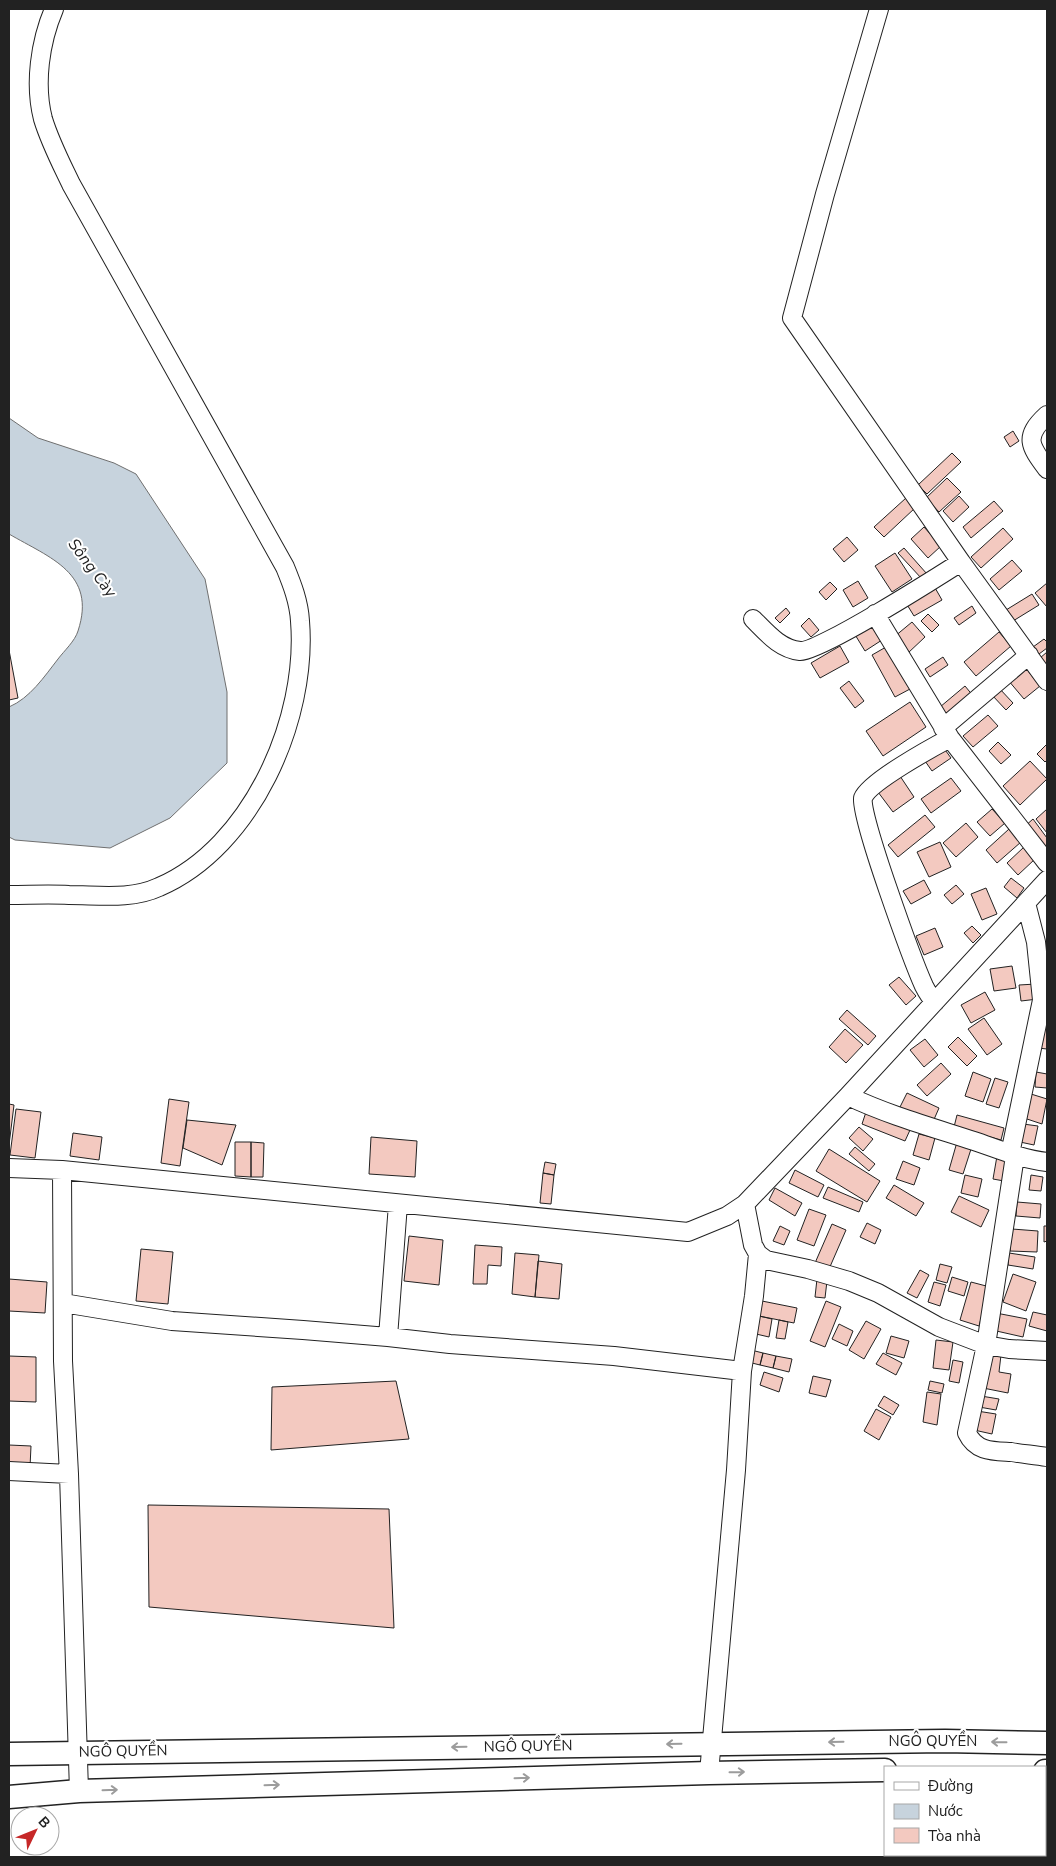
<svg xmlns="http://www.w3.org/2000/svg" width="1056" height="1866" viewBox="0 0 1056 1866" font-family="'Nunito Sans',sans-serif">
	<style>
		.water { fill: #c7d3dd; stroke: #6f6f6f }
		.building { fill: #f3c9c0; stroke: #222 }
		.lines { fill: none; stroke-linecap: round; stroke-linejoin: round }
		.minor-casing { stroke: #222; stroke-width: 20 }
		.major-casing { stroke: #222; stroke-width: 25 }
		.minor { stroke: #fff; stroke-width: 18 }
		.major { stroke: #fff; stroke-width: 22 }
		.oneway { stroke: #9c9c9c }
		.labels { text-anchor: middle; dominant-baseline: central; stroke-width: 4; stroke-linejoin: round; paint-order: stroke }
		.street-label { font-size: 15px; fill: #222; stroke: #fff }
		.water-label { font-size: 16px; font-style: italic; fill: #222; stroke: #fff }
	</style>
	<rect width="100%" height="100%" fill="#fff"/>
	<!-- water -->
	<path class="water" d="M9,418L38,438L114,463L136,474L205,579L227,692V763L170,818L110,848L15,840L9,837V707C30,698 44,677 58,659C64,651 75,641 78,631C97,573 50,558 9,534Z"/>
	<!-- building -->
	<path class="building" d="M1013,431L1019,441L1010,447L1004,437Z
		M952,453L961,462L927,494L918,485Z
		M947,478L961,492L939,512L926,498Z
		M959,496L969,507L953,522L943,511Z
		M906,498L915,508L884,537L874,527Z
		M994,501L1003,511L971,538L963,527Z
		M924,527L941,546L928,558L911,539Z
		M1003,528L1013,539L981,568L971,557Z
		M847,537L858,550L844,562L833,549Z
		M904,548L927,574L922,579L898,553Z
		M895,553L912,579L892,592L875,566Z
		M1012,560L1022,571L999,590L990,579Z
		M858,581L868,598L853,607L843,590Z
		M830,582L837,589L826,600L819,592Z
		M1047,583V607L1035,593Z
		M934,586L942,600L914,616L906,603Z
		M1032,594L1039,605L1013,621L1006,610Z
		M972,606L976,613L959,625L954,618Z
		M786,608L790,613L780,623L775,618Z
		M928,614L939,625L932,632L921,621Z
		M809,618L819,630L811,637L801,626Z
		M912,622L925,637L908,653L894,637Z
		M871,623L882,640L865,651L854,633Z
		M999,632L1011,646L976,676L964,662Z
		M1044,639L1047,642V648L1039,654L1033,647Z
		M840,646L849,662L820,678L811,663Z
		M886,647L910,689L895,697L872,655Z
		M9,650L18,698L9,700Z
		M1047,652V667L1040,658Z
		M943,657L948,665L930,677L925,669Z
		M1024,666L1040,686L1024,699L1008,680Z
		M849,681L864,701L855,708L840,688Z
		M965,686L974,697L949,718L940,707Z
		M999,688L1013,703L1006,710L992,695Z
		M910,702L926,727L883,756L866,731Z
		M988,715L998,726L973,747L963,736Z
		M998,742L1011,755L1001,764L989,751Z
		M1047,744V760L1045,762L1037,754Z
		M943,747L951,758L932,771L925,761Z
		M1030,761L1047,779L1020,805L1003,786Z
		M900,776L914,797L893,812L878,792Z
		M951,778L961,791L931,813L921,799Z
		M992,809L1005,823L990,836L977,822Z
		M1047,809V833L1036,819Z
		M925,815L935,827L898,857L888,845Z
		M1033,819L1047,838V858L1024,827Z
		M966,823L978,837L956,857L943,843Z
		M1009,829L1021,842L997,863L986,850Z
		M940,842L951,867L929,877L917,852Z
		M1024,847L1035,859L1018,875L1007,863Z
		M1011,878L1024,888L1017,898L1004,887Z
		M924,880L931,893L911,904L903,891Z
		M956,885L964,894L952,904L944,895Z
		M986,888L997,914L982,920L971,894Z
		M972,926L981,935L973,943L964,933Z
		M935,928L943,947L924,955L916,936Z
		M1012,966L1016,988L994,991L990,969Z
		M899,977L916,996L906,1005L889,985Z
		M1036,984L1038,999L1021,1001L1019,985Z
		M985,992L995,1010L971,1023L961,1005Z
		M847,1010L876,1036L868,1045L839,1019Z
		M1047,1012V1049L1038,1048Z
		M984,1018L1002,1044L987,1055L968,1029Z
		M845,1029L863,1045L846,1063L829,1047Z
		M958,1037L977,1056L967,1066L948,1047Z
		M925,1039L938,1055L924,1067L910,1050Z
		M941,1063L951,1074L927,1096L917,1085Z
		M973,1072L991,1079L983,1102L965,1096Z
		M1036,1072L1047,1074V1088L1035,1087Z
		M995,1078L1008,1082L999,1108L986,1104Z
		M907,1093L939,1108L932,1124L899,1109Z
		M1031,1094L1047,1099L1042,1124L1024,1118Z
		M169,1099L189,1102L180,1166L161,1163Z
		M9,1104L14,1105L9,1145Z
		M16,1109L41,1112L35,1158L10,1155Z
		M866,1112L910,1130L905,1141L862,1124Z
		M957,1115L1004,1128L1001,1140L954,1127Z
		M187,1120L236,1125L222,1165L183,1148Z
		M1023,1124L1038,1126L1034,1145L1020,1142Z
		M859,1127L873,1139L863,1151L849,1138Z
		M73,1133L102,1137L99,1160L70,1156Z
		M919,1134L935,1138L929,1160L913,1155Z
		M371,1137L417,1141L415,1177L369,1174Z
		M235,1142H251V1177L235,1176Z
		M251,1142L264,1143L263,1177H251Z
		M957,1142L972,1146L963,1174L949,1170Z
		M855,1147L875,1164L869,1171L849,1154Z
		M829,1149L880,1181L867,1202L816,1171Z
		M997,1156L1008,1158L1004,1181L993,1179Z
		M903,1161L920,1168L914,1185L896,1179Z
		M545,1162L556,1164L554,1175L543,1173Z
		M795,1170L824,1185L818,1197L789,1183Z
		M543,1173L554,1175L551,1204L540,1203Z
		M965,1175L982,1179L978,1197L961,1193Z
		M1031,1175L1043,1177L1041,1191L1029,1190Z
		M894,1185L924,1203L916,1216L886,1198Z
		M828,1187L863,1202L859,1212L823,1198Z
		M775,1188L802,1203L795,1216L769,1200Z
		M959,1196L989,1210L981,1227L951,1212Z
		M1017,1202L1041,1204L1040,1218L1016,1216Z
		M809,1209L826,1215L814,1246L797,1240Z
		M867,1223L881,1230L875,1244L860,1237Z
		M832,1224L846,1230L829,1269L815,1263Z
		M780,1226L790,1231L784,1245L773,1241Z
		M1044,1226H1047V1241L1044,1242Z
		M1012,1229L1038,1231L1037,1252L1010,1251Z
		M409,1236L443,1240L439,1285L404,1281Z
		M475,1245L502,1247L501,1266L488,1265L487,1284H473Z
		M141,1249L173,1252L168,1304L136,1301Z
		M515,1253L539,1255L535,1297L512,1294Z
		M1009,1253L1035,1257L1033,1269L1008,1265Z
		M538,1261L562,1264L559,1299L535,1297Z
		M940,1264L952,1267L947,1283L936,1280Z
		M920,1270L929,1275L917,1298L907,1293Z
		M1013,1274L1036,1282L1026,1311L1003,1302Z
		M952,1277L968,1282L964,1296L948,1291Z
		M9,1279L47,1282L45,1313L9,1311Z
		M817,1279L827,1281L825,1298L815,1297Z
		M934,1282L946,1285L940,1306L928,1302Z
		M971,1282L990,1287L979,1326L960,1320Z
		M762,1301L797,1308L794,1323L759,1316Z
		M826,1301L841,1307L825,1347L810,1341Z
		M1033,1312L1047,1315V1331L1029,1326Z
		M996,1313L1027,1319L1023,1337L992,1330Z
		M759,1316L772,1319L769,1337L756,1334Z
		M779,1320L788,1322L785,1339L776,1338Z
		M866,1321L881,1329L864,1359L849,1350Z
		M839,1324L853,1331L847,1346L832,1339Z
		M891,1336L909,1341L904,1358L886,1353Z
		M936,1340L953,1342L949,1370L933,1368Z
		M751,1350L763,1353L760,1365L748,1362Z
		M763,1353L776,1356L773,1368L760,1365Z
		M883,1353L902,1363L896,1375L876,1364Z
		M990,1353L1001,1355L999,1372L1011,1374L1008,1393L983,1388Z
		M9,1356L36,1357V1402L9,1401Z
		M776,1356L792,1359L789,1372L773,1368Z
		M953,1360L963,1362L959,1383L949,1381Z
		M764,1372L783,1378L779,1392L760,1385Z
		M813,1376L831,1380L826,1397L809,1393Z
		M396,1381L409,1439L271,1450L272,1387Z
		M930,1381L944,1384L942,1393L928,1390Z
		M927,1392L941,1394L937,1425L923,1422Z
		M884,1396L899,1405L893,1415L878,1406Z
		M981,1396L999,1399L996,1410L979,1407Z
		M876,1409L891,1417L879,1440L864,1431Z
		M977,1411L996,1414L992,1434L974,1430Z
		M9,1445L31,1446L30,1467L9,1466Z
		M148,1505L389,1509L394,1628L149,1607Z"/>
	<g class="lines">
		<defs>
			<path id="minor" d="M879,9L825,194L792,318L961,562
				M1047,415C1023,437 1030,446 1047,469
				M875,614L950,738L1047,863
				M753,619C767,633 780,649 800,651C818,653 939,576 961,562L1047,681
				M943,728L1029,655
				M9,895C29,895 49,894 69,895C99,895 131,900 159,887C252,847 308,719 300,621C299,602 292,584 285,567L71,184C61,163 50,142 43,119C34,84 40,42 54,9
				M935,1002C930,997 927,992 924,986C914,964 858,812 863,798C869,782 933,747 950,738
				M848,1096C888,1115 931,1127 974,1141C998,1149 1021,1159 1047,1162
				M1010,1154L1042,1000L1036,942L1026,903
				M9,1168L62,1170L688,1232L727,1216L745,1204L848,1096L1047,880
				M62,1170L63,1361L69,1474L79,1791
				M745,1204L753,1245L758,1254L766,1260L808,1269L849,1281L878,1293L939,1327L986,1345L1015,1156
				M63,1303L172,1321L303,1330L388,1337L450,1344L614,1356L742,1371
				M388,1337L398,1204
				M1047,1351L1009,1349L986,1345L967,1433C976,1452 993,1451 1011,1452C1023,1454 1035,1455 1047,1457
				M9,1471L69,1474
				M709,1773L736,1470L742,1371L754,1296L758,1254"/>
			<path id="major" d="M9,1754L945,1741L1047,1743
				M1045,1771H1047
				M9,1797L79,1791L709,1773L885,1770"/>
		</defs>
		<!-- minor casing -->
		<use href="#minor" class="minor-casing"/>
		<!-- major casing -->
		<use href="#major" class="major-casing"/>
		<!-- minor -->
		<use href="#minor" class="minor"/>
		<!-- major -->
		<use href="#major" class="major"/>
	</g>
	<!-- one-way arrows -->
	<defs><path id="oneway-shaft" d="M-6 0H5M1.5-3L5.5 0L1.5 3" fill="none" stroke-width="1.6" stroke-linecap="round" stroke-linejoin="round" transform="scale(1.25)"/></defs>
	<g class="oneway">
		<use href="#oneway-shaft" transform="translate(836 1742) rotate(179)"/>
		<use href="#oneway-shaft" transform="translate(999 1742) rotate(-179)"/>
		<use href="#oneway-shaft" transform="translate(674 1744) rotate(179)"/>
		<use href="#oneway-shaft" transform="translate(459 1747) rotate(179)"/>
		<use href="#oneway-shaft" transform="translate(737 1772) rotate(-1)"/>
		<use href="#oneway-shaft" transform="translate(522 1778) rotate(-2)"/>
		<use href="#oneway-shaft" transform="translate(272 1785) rotate(-2)"/>
		<use href="#oneway-shaft" transform="translate(110 1790) rotate(-2)"/>
	</g>
	<g class="labels">
		<!-- street labels -->
		<g class="street-label">
			<text x="933" y="1741">NGÔ QUYỀN</text>
			<text transform="translate(528 1746) rotate(-1)">NGÔ QUYỀN</text>
			<text transform="translate(123 1751) rotate(-1)">NGÔ QUYỀN</text>
		</g>
		<!-- water labels -->
		<g class="water-label">
			<text transform="translate(92 568) rotate(53)">Sông Cày</text>
		</g>
	</g>
	<!-- border -->
	<rect width="1056" height="1866" fill="none" stroke="#222222" stroke-width="20"/>
	<!-- legend -->
	<rect x="884" y="1766" width="162" height="90" fill="#ffffff" stroke="#a7a7a7"/>
	<rect x="894" y="1782" width="25" height="8" fill="#ffffff" stroke="#a7a7a7"/>
	<text x="928" y="1791" font-size="15" fill="#222222">Đường</text>
	<rect x="894" y="1804" width="25" height="15" fill="#c7d3dd" stroke="#a7a7a7"/>
	<text x="928" y="1816" font-size="15" fill="#222222">Nước</text>
	<rect x="894" y="1828" width="25" height="15" fill="#f3c9c0" stroke="#a7a7a7"/>
	<text x="928" y="1841" font-size="15" fill="#222222">Tòa nhà</text>
	<!-- north arrow -->
	<g transform="translate(35 1831) rotate(47)"><circle r="24" fill="#ffffff" stroke="#a7a7a7"/>
	<path d="M0-4L9 19L0 12L-9 19Z" fill="#c62828"/>
	<text y="-8" font-size="14" font-weight="bold" text-anchor="middle" fill="#222222">B</text>
	</g>
</svg>
